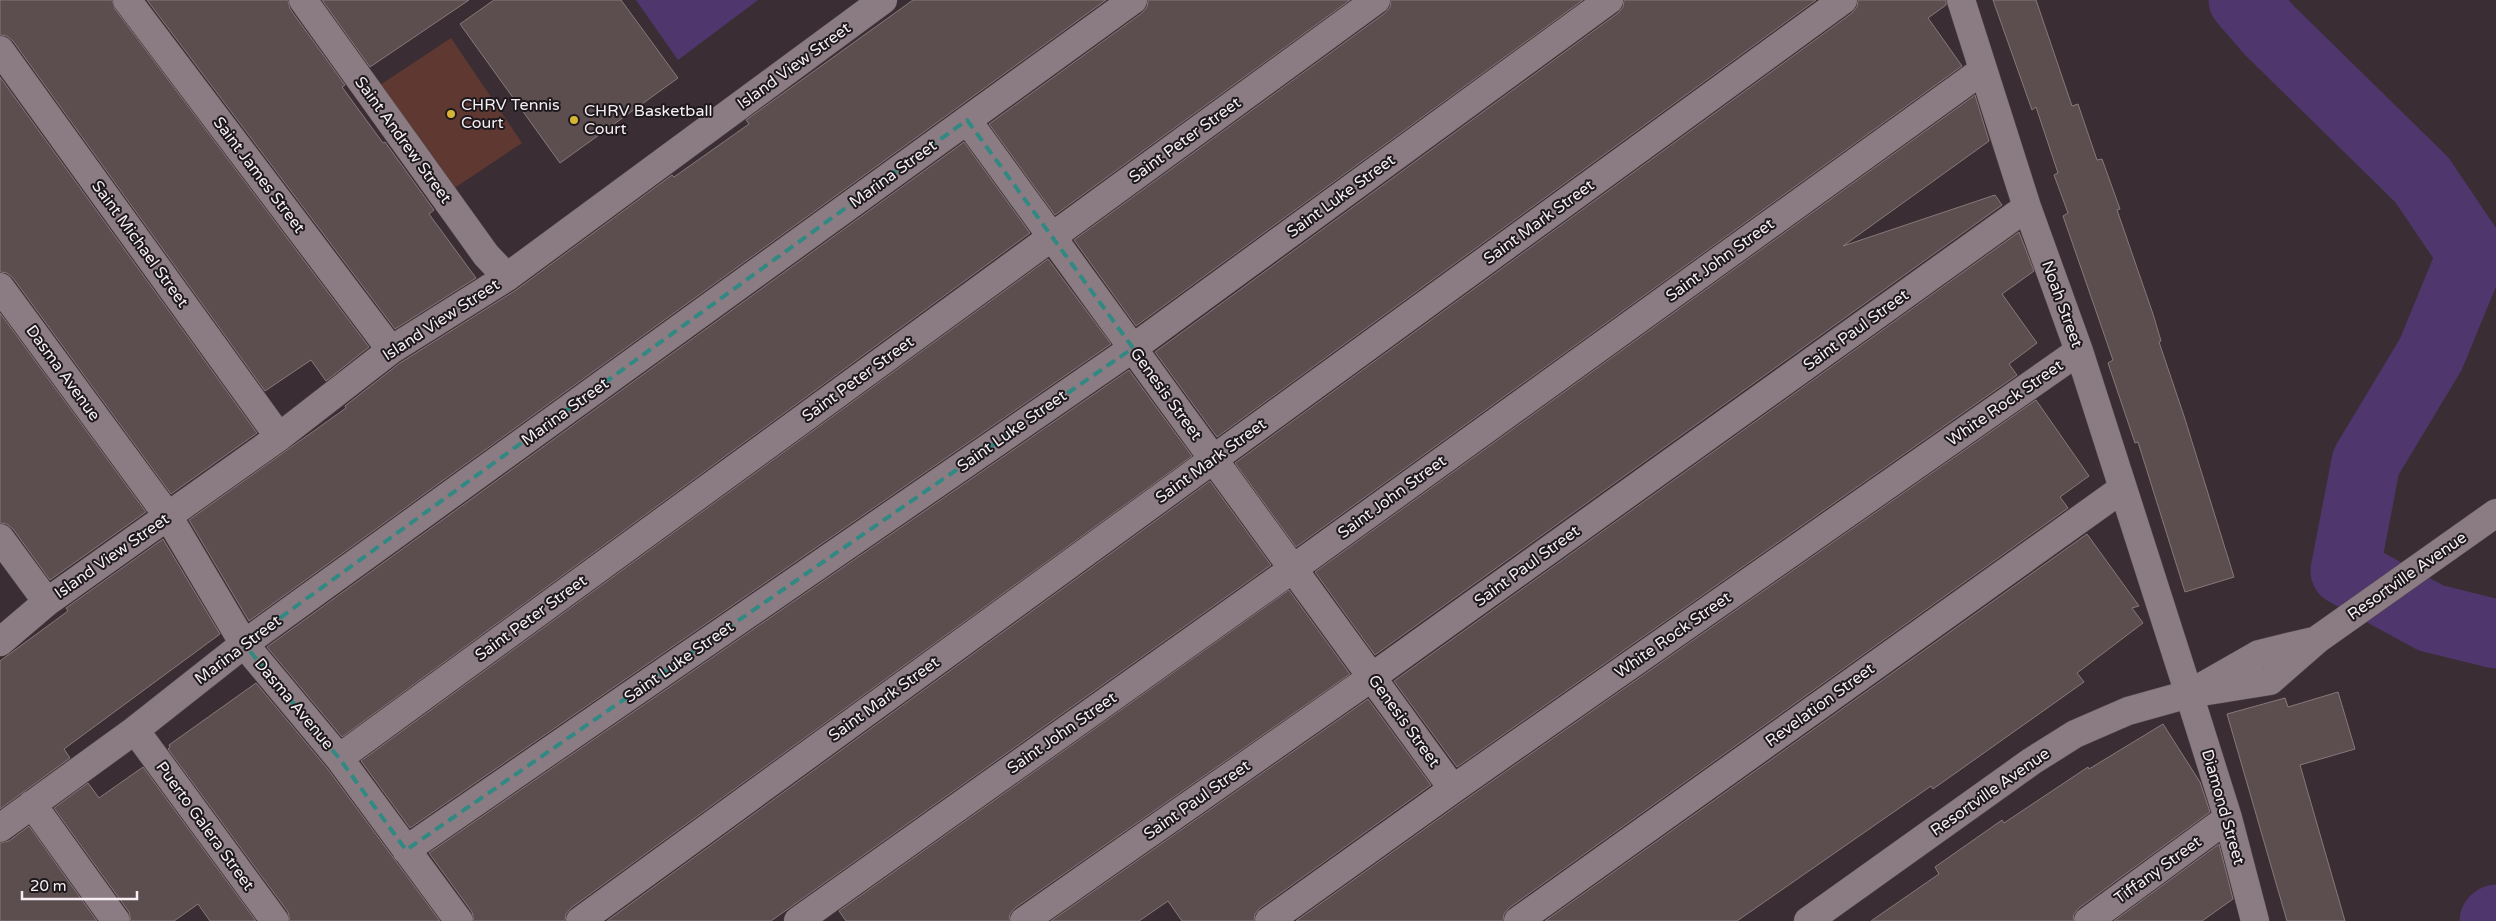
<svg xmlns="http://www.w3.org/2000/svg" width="2496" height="921" viewBox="0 0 2496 921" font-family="'Varela Round',sans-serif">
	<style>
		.green { fill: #5f3832 }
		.water { fill: #4f366d }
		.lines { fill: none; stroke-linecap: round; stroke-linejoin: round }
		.river { stroke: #4f366d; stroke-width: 69 }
		.building { fill: #5c4d4f; stroke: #88787a }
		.street-casing { stroke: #544a4f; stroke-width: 29 }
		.secondary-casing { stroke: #544a4f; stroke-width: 29 }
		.street { stroke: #8b7c83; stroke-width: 28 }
		.secondary { stroke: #8b7c83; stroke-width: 28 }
		.marked { fill: none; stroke: #328882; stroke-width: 4; stroke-dasharray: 10 6; stroke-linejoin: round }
		.poi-dot { fill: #d6b534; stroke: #1d181b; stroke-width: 2 }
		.labels { text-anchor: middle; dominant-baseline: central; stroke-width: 4; stroke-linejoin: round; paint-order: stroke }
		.street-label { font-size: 16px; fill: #f6eef2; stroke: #1d181b }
		.poi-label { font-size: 16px; fill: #f6eef2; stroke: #1d181b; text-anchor: start }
	</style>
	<rect width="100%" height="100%" fill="#3a2e34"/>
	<!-- green -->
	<path class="green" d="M451,38L522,143L450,191L380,85Z"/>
	<!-- water -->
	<path class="water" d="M636,0H758L678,60Z"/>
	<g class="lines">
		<!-- river -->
		<path class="river" d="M2243,0L2269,30L2422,180L2472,254L2431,354L2366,462L2345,571L2431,618L2496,634
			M2494,921L2496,919"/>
	</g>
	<!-- building -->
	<path class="building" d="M0,0H112L115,9L369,347L326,381L311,360L265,391L13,41L7,36L0,35Z
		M147,0H288L290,9L345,85L342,87L383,143L385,142L434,210L429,214L476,278L395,329Z
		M322,0H469L370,67Z
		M494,0H621L678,78L560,163L460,24Z
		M913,0H1106L249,621L189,520L346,408L345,406L400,363L516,290L672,175L674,177L749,124L746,120Z
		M1148,0H1350L1055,215L989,124L1142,13L1147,7Z
		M1391,0H1583L1136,326L1074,240L1385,13L1390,7Z
		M1624,0H1816L1217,437L1155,352L1618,13L1623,7Z
		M1858,0H1946V5L1928,18L1962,66L1296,547L1235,463L1852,13L1857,7Z
		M1993,0H2036L2072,106L2078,104L2097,160L2102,159L2120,209L2117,210L2153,314L2161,341L2159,342L2184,416L2234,577L2185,592L2138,442L2135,443L2108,363L2113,360L2063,216L2068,213L2054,175L2058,173L2036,107L2032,110Z
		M0,77L257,433L171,494L13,278L7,273L0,272Z
		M1975,95L1989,141L1843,246L1995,195L2002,205L1375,655L1315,572Z
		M964,142L1030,233L342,737L267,647Z
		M2019,232L2034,271L2002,294L2037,343L2009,364L2017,375L1457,767L1394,681Z
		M1048,259L1111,344L410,828L361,761Z
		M0,313L146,512L50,580L13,529L7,524L0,523Z
		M1129,370L1192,456L571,908L566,914L565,921H474L472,912L429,853Z
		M2036,400L2089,476L2060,497L2068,508L1509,908L1504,914L1503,921H1296L1462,802Z
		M1210,481L1271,565L771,921H607Z
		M2087,534L2139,606L2132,608L2143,623L2077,673L2084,682L1933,789L1931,786L1737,921H1545Z
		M163,539L220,634L64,749L70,758L0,809V661L68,611L66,608Z
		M1289,590L1350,674L1015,908L1010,914L1009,921H846L839,911Z
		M256,683L327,768L440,921H290L288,912L168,749L170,747L169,745Z
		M2338,692L2355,749L2300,765L2345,921H2287L2227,714L2285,698L2288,707Z
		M1368,699L1431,785L1260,908L1255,914L1254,921H1182L1168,901L1139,921H1051Z
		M2163,724L2200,782L2210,812L2079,908L2074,914L2073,921H1871L1939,874L1935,867L2002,820L2004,823L2088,767L2089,769Z
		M143,767L256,921H210L198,904L174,921H131L129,912L54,808L88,783L99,798Z
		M29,826L97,921H0V843L9,841Z
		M2219,844L2233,899L2202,921H2114Z"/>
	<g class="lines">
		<defs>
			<path id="street" d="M127,0L391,350
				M303,0L486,255L507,277
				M1961,0L2027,207L2079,351L2189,694L2228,818L2255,921
				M0,50L279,437
				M967,120L1453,789
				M0,287L168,516L244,644L339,758L459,921
				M0,538L47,602
				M0,642L47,602L279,437L391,350L507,277L883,0
				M135,730L275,921
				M339,758L1376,0
				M32,804L116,921
				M0,828L135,730L244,644L1133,0
				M406,850L1133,348L1609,0
				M580,921L1843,0
				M798,921L1294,568L1983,70
				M1024,921L1372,677L2027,207
				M1269,921L1453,789L2079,351
				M1518,921L2122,489
				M2088,921L2228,818"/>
			<path id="secondary" d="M2203,686L2259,654L2313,641
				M1808,921L2032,761L2075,734L2128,711L2189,694L2270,681L2318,639L2496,513"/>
		</defs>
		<!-- street casing -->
		<use href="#street" class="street-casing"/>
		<!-- secondary casing -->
		<use href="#secondary" class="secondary-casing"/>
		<!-- street -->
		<use href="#street" class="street"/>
		<!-- secondary -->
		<use href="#secondary" class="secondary"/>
	</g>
	<!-- marked area -->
	<path class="marked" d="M967,120L1133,348L406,850L339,758L244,644Z"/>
	<!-- markers -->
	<g class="poi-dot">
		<circle cx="451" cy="114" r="5"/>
		<circle cx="574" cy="120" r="5"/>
	</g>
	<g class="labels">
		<!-- street labels -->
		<g class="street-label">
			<text transform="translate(794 66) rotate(-36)">Island View Street</text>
			<text transform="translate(403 140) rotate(54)">Saint Andrew Street</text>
			<text transform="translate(1185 140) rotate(-36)">Saint Peter Street</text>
			<text transform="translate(893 174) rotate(-36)">Marina Street</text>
			<text transform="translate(259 175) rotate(53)">Saint James Street</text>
			<text transform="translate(1341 196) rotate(-36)">Saint Luke Street</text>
			<text transform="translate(1539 222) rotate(-36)">Saint Mark Street</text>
			<text transform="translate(140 244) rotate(54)">Saint Michael Street</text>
			<text transform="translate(1720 260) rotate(-36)">Saint John Street</text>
			<text transform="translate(2062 304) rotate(70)">Noah Street</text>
			<text transform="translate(441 320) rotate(-33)">Island View Street</text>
			<text transform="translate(1856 330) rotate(-36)">Saint Paul Street</text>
			<text transform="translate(63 373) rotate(54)">Dasma Avenue</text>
			<text transform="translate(858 379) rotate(-36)">Saint Peter Street</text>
			<text transform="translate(1166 394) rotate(54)">Genesis Street</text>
			<text transform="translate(2005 403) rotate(-35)">White Rock Street</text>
			<text transform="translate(565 412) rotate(-36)">Marina Street</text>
			<text transform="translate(1012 431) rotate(-35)">Saint Luke Street</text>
			<text transform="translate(1211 461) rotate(-36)">Saint Mark Street</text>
			<text transform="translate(1392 497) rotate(-36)">Saint John Street</text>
			<text transform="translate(112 556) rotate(-35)">Island View Street</text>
			<text transform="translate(1527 566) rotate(-36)">Saint Paul Street</text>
			<text transform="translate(2407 576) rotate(-35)">Resortville Avenue</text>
			<text transform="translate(531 618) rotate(-36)">Saint Peter Street</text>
			<text transform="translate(1673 635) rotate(-35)">White Rock Street</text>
			<text transform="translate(238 650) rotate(-37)">Marina Street</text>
			<text transform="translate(679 662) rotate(-35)">Saint Luke Street</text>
			<text transform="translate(884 699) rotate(-36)">Saint Mark Street</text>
			<text transform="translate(294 704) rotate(50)">Dasma Avenue</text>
			<text transform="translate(1820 705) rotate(-36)">Revelation Street</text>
			<text transform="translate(1404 721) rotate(54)">Genesis Street</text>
			<text transform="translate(1062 733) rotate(-35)">Saint John Street</text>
			<text transform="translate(1990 792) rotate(-35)">Resortville Avenue</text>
			<text transform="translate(1197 800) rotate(-35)">Saint Paul Street</text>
			<text transform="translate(2223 807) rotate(74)">Diamond Street</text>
			<text transform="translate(205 826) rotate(54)">Puerto Galera Street</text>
			<text transform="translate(2158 870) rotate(-36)">Tiffany Street</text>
		</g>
		<!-- poi labels -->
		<g class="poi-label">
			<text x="461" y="105">CHRV Tennis<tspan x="461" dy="18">Court</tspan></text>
			<text x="584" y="111">CHRV Basketball<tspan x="584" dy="18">Court</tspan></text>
		</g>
	</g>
	<!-- scale -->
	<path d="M22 891v8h115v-8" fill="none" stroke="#f6eef2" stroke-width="2.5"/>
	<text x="30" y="891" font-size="15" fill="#f6eef2" stroke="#1d181b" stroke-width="4" paint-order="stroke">20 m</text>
</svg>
